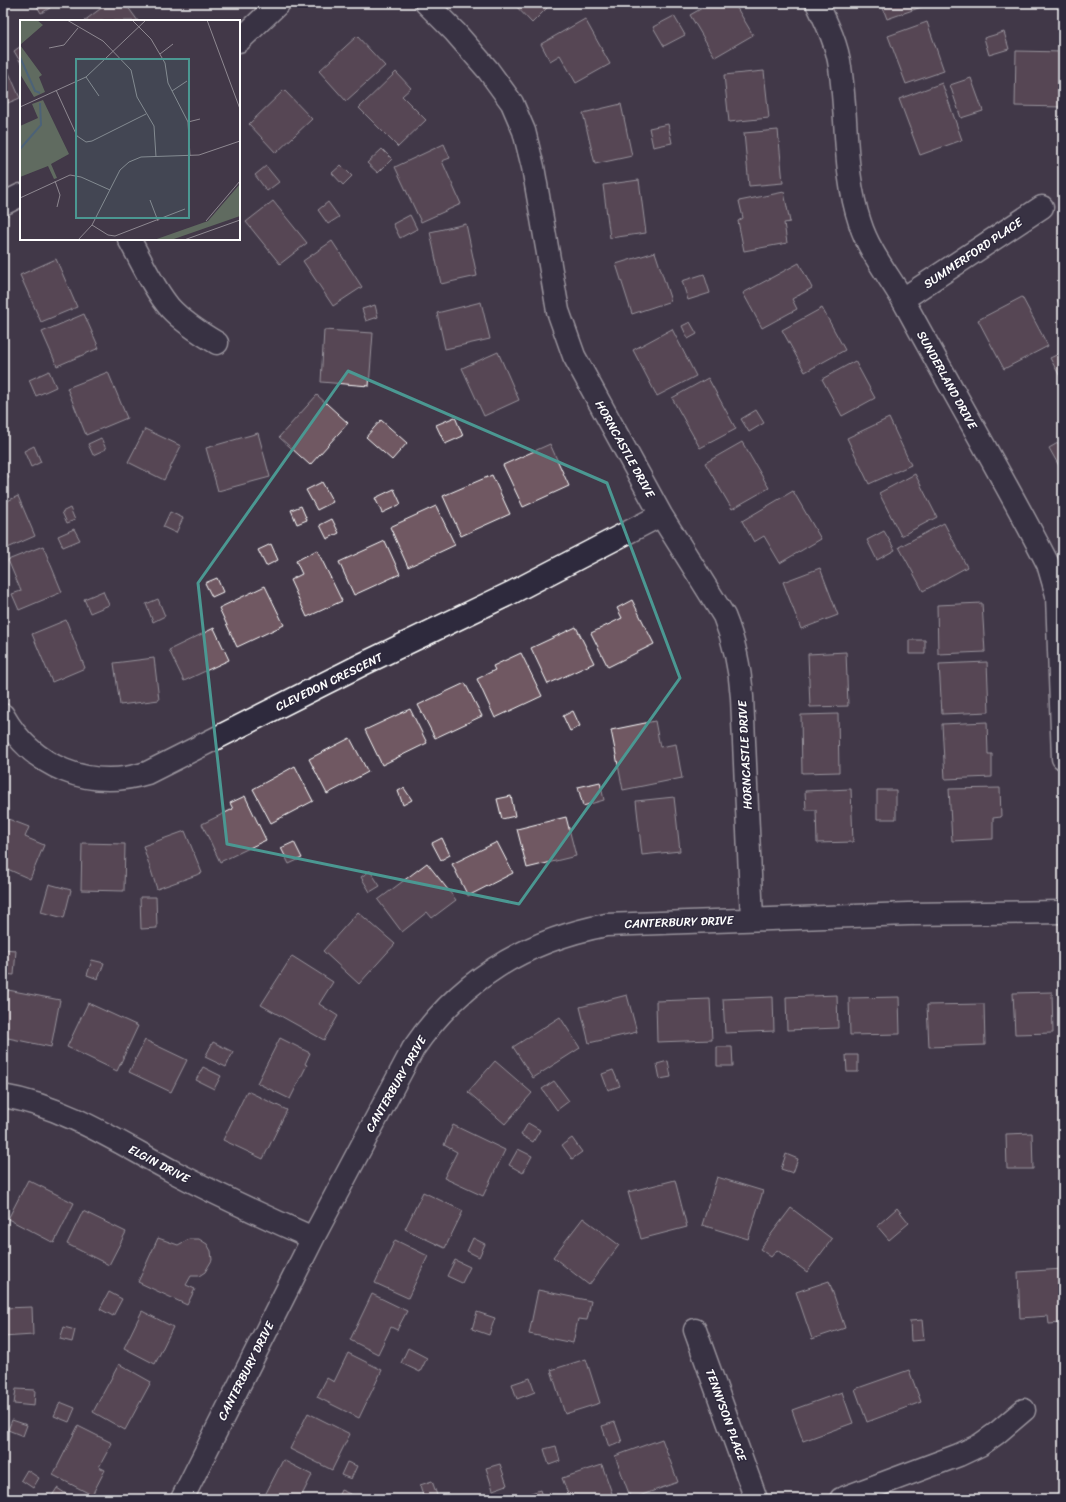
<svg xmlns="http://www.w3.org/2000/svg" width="1066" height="1502" viewBox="0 0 1066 1502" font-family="Sriracha,sans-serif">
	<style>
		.building { fill: #6f5862; stroke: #fff }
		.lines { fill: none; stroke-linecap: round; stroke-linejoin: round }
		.street-casing { stroke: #fff; stroke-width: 25 }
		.street { stroke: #2f2a3d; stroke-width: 22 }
		.marked { fill: none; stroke: #4b9892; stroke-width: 3; stroke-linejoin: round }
		.labels { text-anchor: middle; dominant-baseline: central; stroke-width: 3; stroke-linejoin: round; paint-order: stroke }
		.street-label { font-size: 12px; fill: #fff; stroke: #2f2a3d }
		.inset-river { fill: none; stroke: #4c6277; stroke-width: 2 }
		.inset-road { fill: none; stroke: #8e8891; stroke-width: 1 }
		.view { fill: #4b9892; fill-opacity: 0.15; stroke: #4b9892; stroke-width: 2 }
		.inset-edge { fill: none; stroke: #fff; stroke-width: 2 }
	</style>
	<rect width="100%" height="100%" fill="#423848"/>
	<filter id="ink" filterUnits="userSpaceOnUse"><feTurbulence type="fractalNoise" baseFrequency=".025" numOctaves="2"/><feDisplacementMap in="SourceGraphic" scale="8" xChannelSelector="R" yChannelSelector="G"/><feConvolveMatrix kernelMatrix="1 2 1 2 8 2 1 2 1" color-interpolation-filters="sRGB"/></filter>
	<g filter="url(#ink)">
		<!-- building -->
		<path class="building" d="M35,3H47L50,8L41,13Z
			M108,3H125L138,21H84Z
			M513,3H552L532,23Z
			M711,3H734L753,35L715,57L690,15Z
			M881,3H926L927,5L887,19Z
			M674,16L685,35L664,46L653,27Z
			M585,19L610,64L576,83L560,55L550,61L541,44Z
			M927,22L944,71L906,84L888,36Z
			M1004,32L1009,49L989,55L984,38Z
			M357,36L385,66L346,101L319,71Z
			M21,46V63L14,51Z
			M1016,51L1063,52V107L1015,106Z
			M3,59L20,98L3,105Z
			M764,71L769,118L729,122L724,75Z
			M396,72L411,88L402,96L426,120L398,147L359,108Z
			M971,78L983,111L961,118L950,85Z
			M942,83L962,140L920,155L899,99Z
			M284,90L312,119L276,153L249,124Z
			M621,104L632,156L595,164L583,113Z
			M668,124L672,143L653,147L649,128Z
			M778,130L783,183L749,186L744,133Z
			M444,144L450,158L442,161L461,204L421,222L395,167Z
			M382,149L392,159L378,173L367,163Z
			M341,165L352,176L343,185L332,173Z
			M266,166L279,182L267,191L255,175Z
			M639,180L646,233L610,238L603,185Z
			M784,192L790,222L784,223L787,243L744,251L738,221L743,218L739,201Z
			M273,201L307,243L280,264L246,222Z
			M328,202L339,217L328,224L318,210Z
			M410,215L417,229L400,238L393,224Z
			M466,224L477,276L441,284L430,232Z
			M332,241L362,287L333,306L303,261Z
			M655,252L671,301L632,314L616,264Z
			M56,259L77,307L41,322L20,275Z
			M799,263L812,288L792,299L797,309L762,328L743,293Z
			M704,274L710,293L688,300L682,281Z
			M1063,296V311L1057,300Z
			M1022,297L1048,346L1004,369L978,320Z
			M481,302L490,339L445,349L437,313Z
			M375,305L378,317L366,321L362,309Z
			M822,308L845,350L805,372L782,330Z
			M84,314L99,348L57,366L42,332Z
			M690,322L697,334L688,339L682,326Z
			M672,329L696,376L657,396L633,350Z
			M324,330L373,333L369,386L321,382Z
			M498,352L519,400L484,416L462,368Z
			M1063,352V382L1050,358Z
			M855,361L875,398L842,416L822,379Z
			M49,371L56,387L36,396L29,380Z
			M108,372L127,418L86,435L67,388Z
			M708,378L736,429L700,448L672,398Z
			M317,395L348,423L310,465L279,437Z
			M756,410L764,423L749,432L741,419Z
			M455,417L463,436L445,444L436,425Z
			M889,418L911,465L869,484L847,438Z
			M381,420L407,443L392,460L366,437Z
			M145,429L181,446L164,480L128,462Z
			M258,433L270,477L218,491L206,448Z
			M101,438L106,449L93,455L88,444Z
			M1063,440V473L1049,448Z
			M742,442L769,488L732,509L705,463Z
			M550,444L569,486L523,507L503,465Z
			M34,446L41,462L31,467L24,451Z
			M3,463L9,478L3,480Z
			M915,474L937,517L901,536L879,493Z
			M492,475L510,514L461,536L443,496Z
			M322,482L333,502L317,510L306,490Z
			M394,489L401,504L382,513L375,498Z
			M793,491L821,539L780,563L764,536L754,542L742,521Z
			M18,496L35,536L3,550V503Z
			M301,506L307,520L297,524L291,510Z
			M436,506L455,545L408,567L390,527Z
			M70,508L75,520L67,523L62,512Z
			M170,512L183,518L176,533L163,527Z
			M332,519L339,533L327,539L320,525Z
			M944,523L967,567L923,591L899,547Z
			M74,529L80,540L63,547L58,536Z
			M884,531L895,550L877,560L867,540Z
			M385,541L400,574L354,595L339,562Z
			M271,544L278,560L266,566L258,550Z
			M43,546L62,592L19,610L12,594L21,591L8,560Z
			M317,550L342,601L307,617L290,580L302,574L296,561Z
			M820,568L838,615L801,629L783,582Z
			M217,578L223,592L212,597L205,583Z
			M265,586L284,625L237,647L219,608Z
			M103,591L109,605L90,613L84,599Z
			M158,599L165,616L153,622L146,604Z
			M632,600L654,644L608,667L591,633L622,618L617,608Z
			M982,603L985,652L938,654L937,605Z
			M66,620L85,668L52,682L32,634Z
			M576,627L594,663L548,684L531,648Z
			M214,628L229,660L184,681L169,650Z
			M909,640H925V654H909Z
			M846,652L848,706L810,707L808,654Z
			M521,653L542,696L495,718L477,679L495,670L493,666Z
			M154,658L159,700L120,705L114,663Z
			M987,662L989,712L942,714L939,664Z
			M465,683L482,716L435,738L418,705Z
			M410,709L427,743L382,765L365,730Z
			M573,711L580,726L570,731L563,716Z
			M838,714L839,772L802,773L801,715Z
			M655,721L660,747L676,744L682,778L623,790L611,730Z
			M987,722L988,754H992V777L945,779L942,724Z
			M350,738L368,772L327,794L309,759Z
			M295,766L313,801L271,823L253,789Z
			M600,782L604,800L583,806L578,787Z
			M404,788L412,800L403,805L398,791Z
			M1000,788L1001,817L993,818V839L952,841L949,789Z
			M851,789L853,842L817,843L816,810H806L805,791Z
			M877,790H896V819H877Z
			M245,796L266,840L220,862L202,824L233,809L230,803Z
			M511,796L515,816L502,819L497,799Z
			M674,797L680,851L642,855L636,801Z
			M3,817L29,827L25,837L44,845L30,879L3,867Z
			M566,817L576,856L527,868L517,829Z
			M185,831L202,873L157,889L143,846Z
			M442,838L450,855L441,860L432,843Z
			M294,842L302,858L289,864L281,848Z
			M497,842L513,873L468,896L452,864Z
			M82,843L125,844L124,891L81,890Z
			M427,863L456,900L432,918L427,912L402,932L378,900Z
			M370,871L380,886L370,892L361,877Z
			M49,884L71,890L64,918L41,912Z
			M140,897H156L157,928L141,929Z
			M358,912L395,944L359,984L323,951Z
			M3,949L16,950L14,975L3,974Z
			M292,956L333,982L319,1004L338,1016L324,1040L261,1005Z
			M92,960L104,963L98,979L87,975Z
			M8,990L60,1000L51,1047L3,1037V1014Z
			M1052,992L1053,1033L1015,1034L1013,993Z
			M627,995L637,1032L589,1043L580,1007Z
			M837,995L838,1028L787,1030L786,997Z
			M773,997L774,1031L725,1033L723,999Z
			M899,997L900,1034L850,1035L849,998Z
			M710,999L712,1040L657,1042L656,1001Z
			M88,1003L138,1026L117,1071L67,1047Z
			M984,1004L985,1045L929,1047L927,1005Z
			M560,1017L580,1048L533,1078L513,1047Z
			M280,1038L310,1053L305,1064L307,1065L290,1099L257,1083Z
			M145,1040L187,1060L171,1092L129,1072Z
			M213,1042L233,1052L226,1067L205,1057Z
			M717,1047H732L733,1066H717Z
			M846,1055H858V1072H847Z
			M495,1061L532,1093L505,1124L468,1092Z
			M668,1061L671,1077L660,1079L657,1064Z
			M203,1067L221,1076L214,1089L196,1080Z
			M613,1070L620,1086L608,1090L602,1074Z
			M554,1081L569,1101L557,1110L542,1089Z
			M247,1091L287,1110L263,1159L223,1140Z
			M528,1123L540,1130L533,1142L521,1135Z
			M453,1125L505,1150L483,1196L444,1178L457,1152L444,1145Z
			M1032,1133L1033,1169H1007L1006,1134Z
			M572,1138L582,1152L572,1159L562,1145Z
			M518,1149L532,1156L523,1173L509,1165Z
			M786,1154L798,1159L793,1173L781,1169Z
			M717,1177L763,1191L748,1239L702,1225Z
			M28,1180L74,1203L54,1243L8,1219Z
			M675,1180L687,1227L641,1239L628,1192Z
			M423,1192L463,1211L445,1248L405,1229Z
			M791,1208L832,1239L807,1272L777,1250L771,1257L760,1249Z
			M897,1208L909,1223L889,1240L877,1226Z
			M83,1211L126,1232L109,1265L67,1244Z
			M583,1218L619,1245L589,1285L553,1257Z
			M158,1238L178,1245L189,1239H199L207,1244L211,1251L212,1260L205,1272L199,1276H191L186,1285L195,1289L187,1305L138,1282Z
			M473,1238L485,1244L479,1257L467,1251Z
			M395,1240L428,1256L408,1298L375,1283Z
			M455,1260L470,1267L462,1283L447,1276Z
			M1063,1269V1323L1049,1324L1048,1316L1020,1318L1018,1272Z
			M829,1281L845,1328L812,1339L796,1292Z
			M538,1290L591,1301L587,1320L578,1319L573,1343L529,1334Z
			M109,1292L122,1299L113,1316L100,1309Z
			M372,1294L407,1311L397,1330L391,1327L378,1354L350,1340Z
			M32,1307L33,1335L3,1337V1308Z
			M142,1311L173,1327L155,1364L124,1348Z
			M477,1312L495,1318L489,1335L472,1329Z
			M922,1320L924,1340L911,1341L910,1321Z
			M64,1327L75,1330L72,1342L60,1339Z
			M408,1348L427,1358L420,1372L401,1363Z
			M348,1353L382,1370L359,1418L317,1397L327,1378L334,1382Z
			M586,1359L600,1403L565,1414L551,1370Z
			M119,1364L151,1382L125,1430L93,1412Z
			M909,1370L921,1402L867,1422L855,1389Z
			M530,1378L535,1392L517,1399L512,1384Z
			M16,1389L35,1390L34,1406L14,1404Z
			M842,1392L853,1423L803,1441L792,1410Z
			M60,1402L75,1408L69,1422L54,1416Z
			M308,1413L350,1434L332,1470L290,1449Z
			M12,1420L27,1425L23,1436L8,1430Z
			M615,1422L622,1442L609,1447L602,1426Z
			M78,1426L112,1443L99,1467L105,1470L92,1495L53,1475Z
			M662,1439L678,1482L631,1499L615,1456Z
			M556,1446L560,1461L549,1465L544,1449Z
			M283,1460L312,1475L300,1499H263Z
			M347,1462L357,1466L351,1479L341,1475Z
			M500,1464L507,1485L493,1490L486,1468Z
			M602,1465L614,1499H570L562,1478Z
			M27,1470L39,1478L33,1488L21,1480Z
			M432,1481L438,1498L424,1499L420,1485Z
			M57,1488L74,1499H50Z
			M341,1490L355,1496L353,1499H337Z
			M540,1490L543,1499H514Z"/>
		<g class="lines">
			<defs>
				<path id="street" d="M426,3L455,32L488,70L512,103L524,131L533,167L558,311L574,356L661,515L724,616C735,643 740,669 742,697L752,919
					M817,3C827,24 837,44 840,67C848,119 843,172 860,223C870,255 893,280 908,309C954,394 1004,478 1048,564L1057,595L1063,758
					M239,41L279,3
					M3,204L21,195
					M129,239C142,262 153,288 170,308C183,322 200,333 217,343
					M903,299L1042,207
					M3,715C32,767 89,791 147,773L363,664L511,593L661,515
					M3,1096C64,1106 118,1142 172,1171C218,1195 265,1217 313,1238
					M695,1330L756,1499
					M182,1499L313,1238L413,1049C460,980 524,941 606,925L908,914L1063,912
					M841,1499L959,1455L980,1445L997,1433L1024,1410"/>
			</defs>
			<!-- street casing -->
			<use href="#street" class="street-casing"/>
			<!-- street -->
			<use href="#street" class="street"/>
		</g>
	</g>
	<!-- marked area -->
	<path d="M0 0H1066V1502H0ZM348,371L607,483L680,678L519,904L227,844L198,583Z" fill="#423848" fill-opacity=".55" fill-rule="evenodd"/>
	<path class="marked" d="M348,371L607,483L680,678L519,904L227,844L198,583Z"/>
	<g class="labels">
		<!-- street labels -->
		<g class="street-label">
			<text transform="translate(973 253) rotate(-34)">SUMMERFORD PLACE</text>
			<text transform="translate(947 380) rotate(61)">SUNDERLAND DRIVE</text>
			<text transform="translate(625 449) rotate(61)">HORNCASTLE DRIVE</text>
			<text transform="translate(329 682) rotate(-26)">CLEVEDON CRESCENT</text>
			<text transform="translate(745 755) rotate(-93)">HORNCASTLE DRIVE</text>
			<text transform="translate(679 922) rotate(-2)">CANTERBURY DRIVE</text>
			<text transform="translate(396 1084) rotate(-60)">CANTERBURY DRIVE</text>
			<text transform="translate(159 1164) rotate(28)">ELGIN DRIVE</text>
			<text transform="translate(246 1371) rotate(-63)">CANTERBURY DRIVE</text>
			<text transform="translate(726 1415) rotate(70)">TENNYSON PLACE</text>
		</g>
	</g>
	<!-- overview -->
	<g transform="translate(20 20)">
		<rect width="220" height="220" fill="#423848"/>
		<path d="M0,0H17L23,5L0,25L22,55L19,57L25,72L14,77L0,54ZM23,80L49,134L31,144L37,158L34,159L28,146L0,157V106L18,98L12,84ZM220,164V196L151,220H134L188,201Z" fill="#606b60"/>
		<path class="inset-river" d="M0,37L15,71L20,73M0,129L21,105L20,83"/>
		<path class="inset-road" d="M47,0L83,21L111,50L117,77L134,106L136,137M112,0L131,19L145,43L148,63L168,102L170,136M187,0L220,89M29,28L44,25L58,8M140,34L153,24M66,57L79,76M36,70L57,116L66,122L72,121L126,94M152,71L167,61M0,87L66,57L126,0M168,102L180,99M35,161L40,175L37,187M0,178L50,155L61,157L90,170M130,180L138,201M186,201L220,161M72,205L88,215L95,216L165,189M58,220L72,205L100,150L109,142L121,137L179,135L220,121M164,220L220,200"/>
		<path class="view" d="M56,39H169V198H56Z"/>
		<rect width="220" height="220" class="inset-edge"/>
	</g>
	<!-- margin -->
	<rect width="1066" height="1502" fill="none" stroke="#2f2a3d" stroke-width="16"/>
	<rect x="8" y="8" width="1050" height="1486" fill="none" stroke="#fff" stroke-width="1.5" filter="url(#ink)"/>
</svg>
